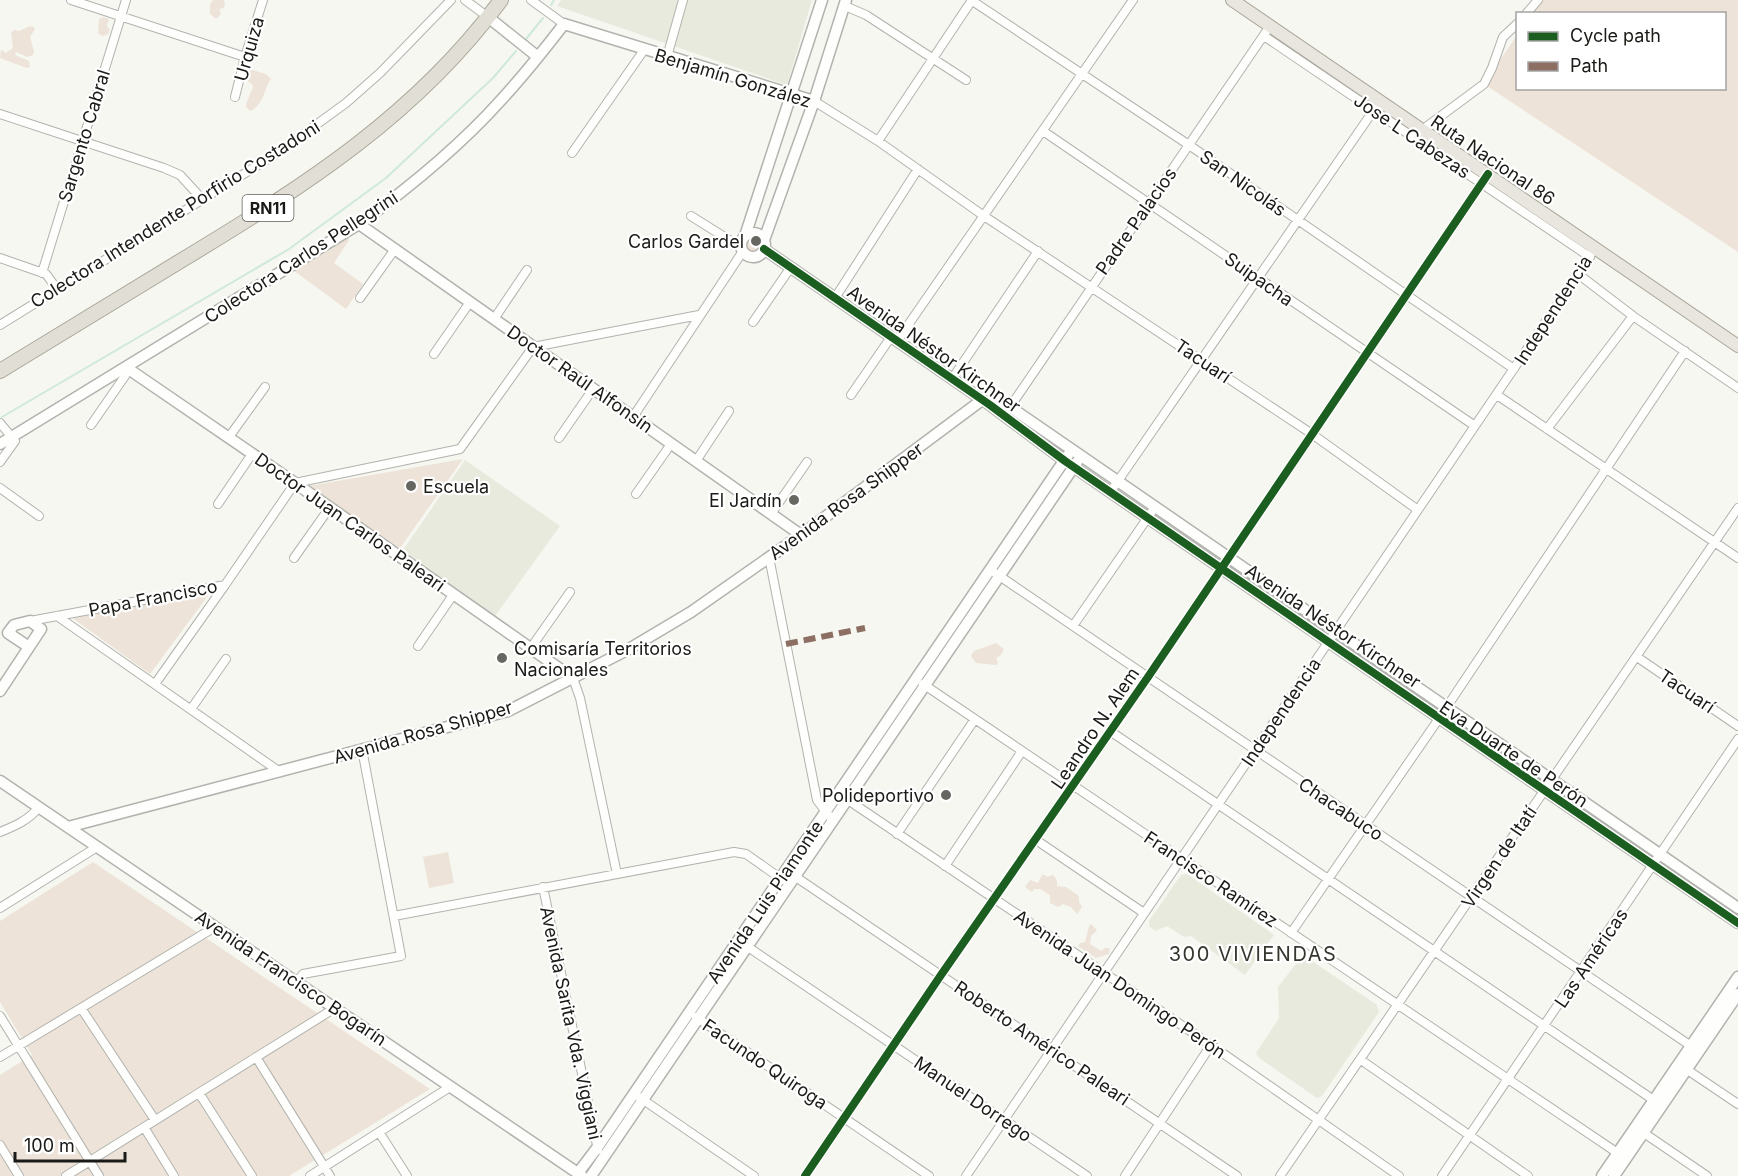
<svg xmlns="http://www.w3.org/2000/svg" width="1738" height="1176" viewBox="0 0 1738 1176" font-family="Inter,sans-serif">
	<style>
		.built { fill: #e8eadd }
		.green { fill: #ede3d8 }
		.lines { fill: none; stroke-linecap: round; stroke-linejoin: round }
		.stream { stroke: #cee9da; stroke-width: 2 }
		.minor-casing { stroke: #b2b3ae; stroke-width: 10 }
		.tertiary-casing { stroke: #b2b3ae; stroke-width: 13 }
		.primary-casing { stroke: #a9a699; stroke-width: 14 }
		.trunk-casing { stroke: #a9a699; stroke-width: 16 }
		.minor { stroke: #fefefd; stroke-width: 8 }
		.tertiary { stroke: #fefefd; stroke-width: 10 }
		.primary { stroke: #e8e6df; stroke-width: 12 }
		.trunk { stroke: #e1ded6; stroke-width: 14 }
		.quiet { stroke: #8d6e63; stroke-width: 6; stroke-dasharray: 12 6; stroke-linecap: butt }
		.cycleway-casing { stroke: #fff; stroke-width: 11 }
		.cycleway { stroke: #1b5e20; stroke-width: 8 }
		.poi-dot { fill: #676762; stroke: #fff; stroke-width: 2 }
		.labels { text-anchor: middle; dominant-baseline: central; stroke-width: 4.5; stroke-linejoin: round; paint-order: stroke }
		.shield { fill: #fff; stroke: #5f5f5c; stroke-width: 1.5 }
		.shield-label { font-size: 16px; font-weight: bold; fill: #1a1a16 }
		.street-label { font-size: 18px; fill: #1a1a16; stroke: #fff }
		.poi-label { font-size: 18px; fill: #1a1a16; stroke: #fff; text-anchor: end }
		.neighbourhood-label { font-size: 20px; letter-spacing: 1.5px; fill: #36372e; stroke: #fff }
	</style>
	<rect width="100%" height="100%" fill="#f6f7f0"/>
	<!-- built -->
	<path class="built" d="M561,0H812L787,85L557,6Z
		M465,460L560,526L495,616L403,550Z
		M1187,874L1274,935L1245,975L1191,936L1184,937L1167,926L1155,931L1149,926V921L1181,875Z
		M1303,955L1377,1005L1379,1012L1322,1096L1317,1098L1259,1058L1256,1053L1279,1018L1278,987Z"/>
	<!-- green -->
	<path class="green" d="M213,0H223L225,2L224,8L219,9L221,14L216,19L210,14V5Z
		M1542,0H1738V252L1484,84L1517,35L1518,88H1724V14L1532,13Z
		M103,17L109,19L107,26L110,30L108,34L102,36L98,33L99,19Z
		M30,26L34,27L35,29L30,37L34,52L33,55L27,57L16,52L15,55L29,61L30,67L27,68L0,58L1,50L6,53L13,48L11,33L14,30L19,31Z
		M249,69L266,74L271,79C263,90 265,104 250,111L246,107V104L253,87L252,84L247,81L244,72Z
		M347,235L349,240L334,263L363,284L346,309L293,270Z
		M747 244a8 8 0 1 1 16 0a8 8 0 1 1-16 0Z
		M463,459L400,548L309,486Z
		M210,593L150,674L71,617Z
		M996,643L1004,649L1001,655L996,658L998,663L996,665L976,663L971,656L974,651Z
		M448,852L454,883L429,888L423,857Z
		M93,862L430,1089L289,1176H0V1075L32,1055L0,1002V921Z
		M1042,875H1045L1047,877L1053,875L1057,880V886L1066,887L1079,896V902L1082,907L1077,914L1071,907L1063,904L1058,907L1050,903V895L1040,889H1034L1032,892L1025,887L1030,880L1038,883Z
		M1091,924L1097,930L1091,936L1090,944L1101,951L1105,948H1110L1109,954L1096,958L1078,946L1080,943L1085,942L1089,926Z"/>
	<g class="lines">
		<!-- stream -->
		<path class="stream" d="M551,5L554,0
			M526,39L543,18
			M2,417L289,249L386,178L493,78L516,51"/>
		<defs>
			<path id="minor" d="M71,0L245,57
				M465,0L488,17
				M531,0L564,24
				M971,0L1189,145L1514,369
				M845,6L866,15L966,80
				M1526,14L1538,0
				M1264,36L1590,257
				M667,57L683,0
				M235,97L245,57L263,0
				M814,101L878,141L984,216L1312,434L1418,510
				M0,114L164,168L180,175L202,199
				M1422,130L1484,84L1492,68L1503,37L1518,23
				M1043,131L1475,426
				M878,141L972,0
				M572,153L644,50
				M691,216L742,248
				M0,258L46,274L57,289
				M42,273L126,0
				M1578,274L1633,316L1738,388
				M360,298L395,249
				M835,298L918,169
				M494,319L527,270
				M753,322L791,267
				M0,325L276,154L346,103L380,73L451,0
				M897,341L1133,0
				M434,354L470,302
				M952,379L1038,251
				M851,395L891,337
				M1497,395L1738,558
				M1008,410L1270,26
				M633,417L743,251
				M0,423L15,441L0,462
				M91,425L125,376L127,368
				M1547,429L1633,316
				M229,437L265,387
				M559,438L593,389
				M696,461L729,411
				M0,488L39,516
				M1111,491L1380,101
				M636,494L671,444
				M218,504L252,454
				M771,514L807,462
				M769,557L817,800L833,821
				M294,558L330,507
				M995,573L1691,1046
				M57,616L280,772
				M30,621L225,585L295,483L460,449L533,347L699,315
				M1073,626L1155,507
				M418,646L453,595
				M530,649L570,592
				M1637,657L1738,726
				M573,678L580,698L617,874
				M155,684L225,585
				M923,684L1622,1156
				M191,709L226,659
				M1110,731L1658,1103
				M845,798L1211,1045L1399,1176
				M0,832C15,826 29,820 39,807
				M897,834L975,719
				M1036,840L1144,913
				M945,866L1022,751
				M787,871L1237,1176
				M543,887L598,1150
				M0,908L97,847
				M394,916L734,852L746,854L783,880
				M1291,933L1440,717L1685,351
				M745,945L1087,1176
				M297,982L303,974L401,956L362,749
				M81,1008L155,1120
				M0,1016L99,1176
				M696,1017L929,1176
				M0,1057L215,927
				M256,1057L330,1176
				M1361,1060L1528,1176
				M1686,1069L1738,1104
				M199,1093L252,1176
				M639,1097L754,1176
				M144,1127L174,1176
				M1641,1131L1707,1176
				M379,1132L407,1176
				M0,1145L19,1176
				M66,1176L335,1008
				M310,1176L450,1087
				M805,1176L941,975L1148,677L1488,174
				M966,1176L1578,274L1590,257L1593,247
				M1125,1176L1211,1045
				M1280,1176L1738,508
				M1442,1176L1738,739"/>
			<path id="tertiary" d="M488,17L538,57
				M359,224L801,535
				M741 245a12 12 0 1 1 24 0a12 12 0 1 1-24 0Z
				M745,236L822,0
				M764,240L814,101L846,0
				M764,249L990,405L1065,461L1738,923
				M127,368L295,483L573,678
				M991,405L1010,407L1738,908
				M0,444L359,224C410,187 460,146 502,99C524,75 544,50 564,24L814,101
				M0,691L41,629L30,621L14,625L8,633L29,647
				M0,781L582,1176
				M68,827L508,711L629,649L691,612L801,535L982,400
				M578,1173L597,1148L1068,455
				M591,1176L1077,462
				M1602,1176L1738,977
				M1614,1176L1738,994"/>
			<path id="primary" d="M1232,0L1738,346"/>
			<path id="trunk" d="M0,371C62,333 124,295 187,257C306,185 417,114 501,0"/>
		</defs>
		<!-- minor casing -->
		<use href="#minor" class="minor-casing"/>
		<!-- tertiary casing -->
		<use href="#tertiary" class="tertiary-casing"/>
		<!-- primary casing -->
		<use href="#primary" class="primary-casing"/>
		<!-- trunk casing -->
		<use href="#trunk" class="trunk-casing"/>
		<!-- minor -->
		<use href="#minor" class="minor"/>
		<!-- tertiary -->
		<use href="#tertiary" class="tertiary"/>
		<!-- primary -->
		<use href="#primary" class="primary"/>
		<!-- trunk -->
		<use href="#trunk" class="trunk"/>
		<!-- quiet -->
		<path class="quiet" d="M786,644L865,628"/>
		<defs>
			<path id="cycleway" d="M764,249L990,405L1065,461L1738,923
				M805,1176L941,975L1148,677L1488,174"/>
		</defs>
		<!-- cycleway casing -->
		<use href="#cycleway" class="cycleway-casing"/>
		<!-- cycleway -->
		<use href="#cycleway" class="cycleway"/>
	</g>
	<!-- markers -->
	<g class="poi-dot">
		<circle cx="756" cy="241" r="6"/>
		<circle cx="411" cy="486" r="6"/>
		<circle cx="794" cy="500" r="6"/>
		<circle cx="502" cy="658" r="6"/>
		<circle cx="946" cy="795" r="6"/>
	</g>
	<g class="labels">
		<!-- shield labels -->
		<rect class="shield" x="242.5" y="195" width="51" height="26" rx="4.5"/>
		<g class="shield-label">
			<text x="268" y="208">RN11</text>
		</g>
		<!-- street labels -->
		<g class="street-label">
			<text transform="translate(249 49) rotate(-74)">Urquiza</text>
			<text transform="translate(733 78) rotate(17)">Benjamín González</text>
			<text transform="translate(84 136) rotate(-73)">Sargento Cabral</text>
			<text transform="translate(1412 136) rotate(34)">Jose L Cabezas</text>
			<text transform="translate(1493 160) rotate(34)">Ruta Nacional 86</text>
			<text transform="translate(1243 183) rotate(35)">San Nicolás</text>
			<text transform="translate(175 214) rotate(-32)">Colectora Intendente Porfirio Costadoni</text>
			<text transform="translate(1136 221) rotate(-55)">Padre Palacios</text>
			<text transform="translate(301 257) rotate(-33)">Colectora Carlos Pellegrini</text>
			<text transform="translate(1259 279) rotate(35)">Suipacha</text>
			<text transform="translate(1553 310) rotate(-57)">Independencia</text>
			<text transform="translate(934 349) rotate(35)">Avenida Néstor Kirchner</text>
			<text transform="translate(1203 361) rotate(34)">Tacuarí</text>
			<text transform="translate(580 379) rotate(35)">Doctor Raúl Alfonsín</text>
			<text transform="translate(846 501) rotate(-36)">Avenida Rosa Shipper</text>
			<text transform="translate(350 522) rotate(35)">Doctor Juan Carlos Paleari</text>
			<text transform="translate(153 598) rotate(-11)">Papa Francisco</text>
			<text transform="translate(1333 626) rotate(34)">Avenida Néstor Kirchner</text>
			<text transform="translate(1687 691) rotate(34)">Tacuarí</text>
			<text transform="translate(1281 712) rotate(-56)">Independencia</text>
			<text transform="translate(1095 728) rotate(-56)">Leandro N. Alem</text>
			<text transform="translate(423 732) rotate(-16)">Avenida Rosa Shipper</text>
			<text transform="translate(1514 754) rotate(34)">Eva Duarte de Perón</text>
			<text transform="translate(1341 809) rotate(34)">Chacabuco</text>
			<text transform="translate(1499 857) rotate(-56)">Virgen de Itatí</text>
			<text transform="translate(1211 879) rotate(34)">Francisco Ramírez</text>
			<text transform="translate(765 902) rotate(-56)">Avenida Luis Piamonte</text>
			<text transform="translate(1591 958) rotate(-56)">Las Américas</text>
			<text transform="translate(291 978) rotate(34)">Avenida Francisco Bogarín</text>
			<text transform="translate(1120 984) rotate(34)">Avenida Juan Domingo Perón</text>
			<text transform="translate(571 1023) rotate(78)">Avenida Sarita Vda. Viggiani</text>
			<text transform="translate(1042 1043) rotate(34)">Roberto Américo Paleari</text>
			<text transform="translate(765 1064) rotate(34)">Facundo Quiroga</text>
			<text transform="translate(973 1099) rotate(34)">Manuel Dorrego</text>
		</g>
		<!-- poi labels -->
		<g class="poi-label">
			<text x="744" y="241">Carlos Gardel</text>
			<text x="423" y="486" text-anchor="start">Escuela</text>
			<text x="782" y="500">El Jardín</text>
			<text x="514" y="648" text-anchor="start">Comisaría Territorios<tspan x="514" dy="21">Nacionales</tspan></text>
			<text x="934" y="795">Polideportivo</text>
		</g>
		<!-- neighbourhood labels -->
		<g class="neighbourhood-label">
			<text x="1253" y="954">300 VIVIENDAS</text>
		</g>
	</g>
	<!-- legend -->
	<rect x="1516" y="12" width="210" height="78" fill="#ffffff" stroke="#a3a3a2" stroke-width="1.5"/>
	<rect x="1528" y="32" width="30" height="9" fill="#1b5e20" stroke="#a3a3a2" stroke-width="1.5"/>
	<text x="1570" y="42" font-size="18" fill="#1a1a16">Cycle path</text>
	<rect x="1528" y="62" width="30" height="9" fill="#8d6e63" stroke="#a3a3a2" stroke-width="1.5"/>
	<text x="1570" y="72" font-size="18" fill="#1a1a16">Path</text>
	<!-- scale -->
	<path d="M15 1152v9h110v-9" fill="none" stroke="#1a1a16" stroke-width="3"/>
	<text x="24" y="1152" font-size="18" fill="#1a1a16" stroke="#ffffff" stroke-width="4.5" paint-order="stroke">100 m</text>
</svg>
